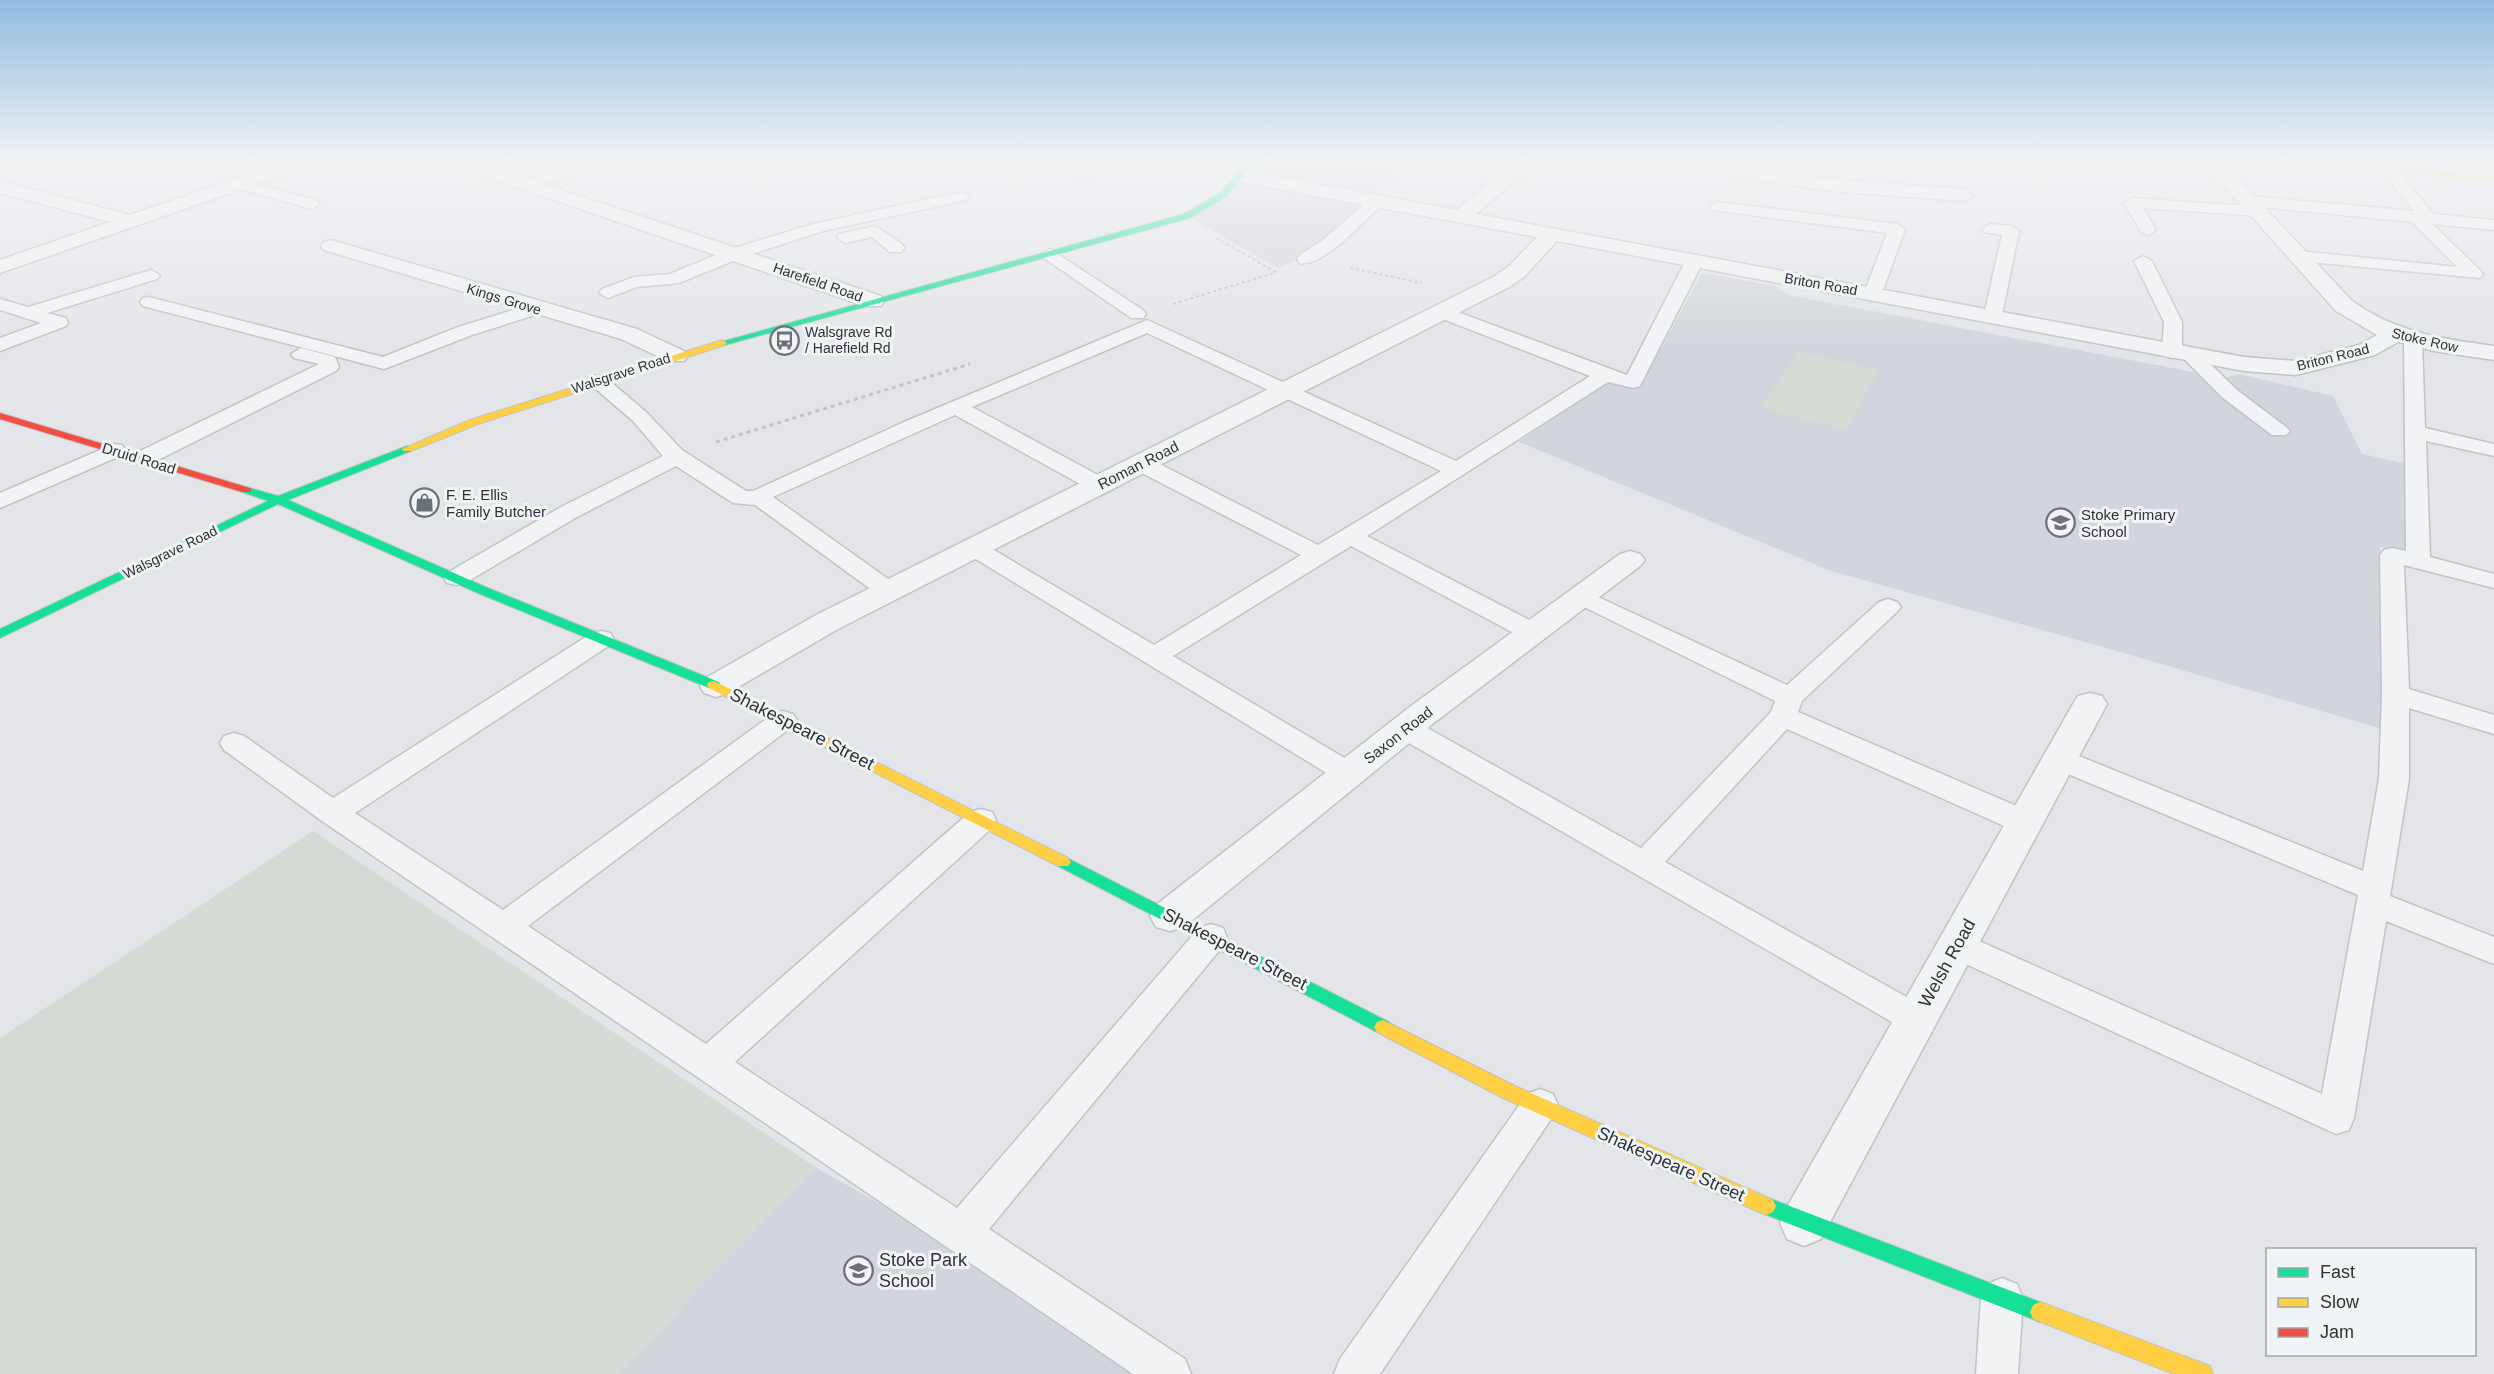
<svg xmlns="http://www.w3.org/2000/svg" width="2494" height="1374" viewBox="0 0 2494 1374" font-family="Arial,sans-serif">
	<style>
		.built { fill: #d2d5db }
		.green { fill: #d4dbd4 }
		.lines { fill: none; stroke-linecap: round; stroke-linejoin: round }
		.lane-casing { stroke: #c1c3c6; stroke-width: 3 }
		.street-casing { stroke: #c1c3c6; stroke-width: 3 }
		.fast-casing { stroke: #c1c3c6; stroke-width: 2 }
		.slow-casing { stroke: #c1c3c6; stroke-width: 2 }
		.jam-casing { stroke: #c1c3c6; stroke-width: 2 }
		.path-far1 { stroke: #c1c3c6; stroke-width: 2; stroke-dasharray: 3 3; stroke-linecap: butt }
		.path { stroke: #c1c3c6; stroke-width: 3; stroke-dasharray: 4 4; stroke-linecap: butt }
		.lane { fill: #f2f3f5; fill-rule: evenodd }
		.street { fill: #f2f3f5; fill-rule: evenodd }
		.fast { fill: #16e098; fill-rule: evenodd }
		.slow { fill: #ffcf43; fill-rule: evenodd }
		.jam { fill: #f24e42; fill-rule: evenodd }
		.labels { text-anchor: middle; dominant-baseline: central; stroke-width: 6; stroke-linejoin: round; paint-order: stroke }
		.far-street-label { font-size: 14px; fill: #2b333f; stroke: #f1f4f6 }
		.far-poi-label { font-size: 14px; fill: #2b333f; stroke: #f1f4f6; text-anchor: start }
		.street-label { font-size: 15px; fill: #2b333f; stroke: #f1f4f6 }
		.poi-label { font-size: 15px; fill: #2b333f; stroke: #f1f4f6; text-anchor: start }
		.near-street-label { font-size: 18px; fill: #2b333f; stroke: #f1f4f6 }
		.near-poi-label { font-size: 18px; fill: #2b333f; stroke: #f1f4f6; text-anchor: start }
	</style>
	<rect width="100%" height="100%" fill="#e3e5e8"/>
	<!-- built -->
	<path class="built" d="M1251,161H1410L1377,193L1367,209L1306,256L1278,268L1187,216L1242,176Z
		M1702,273L1775,286L1788,295L2225,378L2239,374L2333,396L2362,454L2406,464L2410,554L2380,547L2386,730L2124,653L1831,571L1519,442L1610,378L1640,387Z
		M815,1167L1182,1374H619Z"/>
	<!-- green -->
	<path class="green" d="M1798,351L1879,370L1847,430L1761,408Z
		M313,831L815,1167L619,1374H0V1038Z"/>
	<g class="lines">
		<defs>
			<path id="lane" d="M582,161H602L600,164L534,188L529,190L521,185L524,182Z
				M1434,161C1452,161 1509,159 1521,172L1513,177L1441,165Z
				M2388,163L2393,165L2433,214L2494,220V230L2432,224L2480,270L2483,274L2480,278L2299,261L2290,256L2299,251L2457,267L2412,222L2261,207L2266,211L2258,216L2143,208L2156,230L2148,235L2142,233L2124,203L2132,198L2247,206L2240,201L2248,196L2414,211L2380,168Z
				M237,179L318,201L320,204L312,209L232,187L229,184L232,181Z
				M961,192L967,194L969,197L967,200L823,231L740,258L679,283L637,287L608,298L599,293L602,289L634,277L670,274L728,250L813,224Z
				M1377,196L1385,201L1383,204C1366,219 1322,268 1300,263L1297,259L1300,255L1323,240L1371,198Z
				M1718,202L1897,224L1905,229L1882,293L1873,298L1864,293L1887,233L1712,210L1710,207L1712,204Z
				M1990,224L2011,226L2019,231L2002,315L1993,321L1984,315L2002,235L1984,232L1982,229Z
				M875,226L902,244L904,248L902,252H890L872,237L845,243L837,238L839,234Z
				M1050,249L1143,310L1146,314L1143,318H1131L1044,258L1042,254Z
				M1695,255L1704,260L1640,386L1633,388L1608,382L1367,536L1541,626L1545,632L1541,638L1532,640L1523,638L1351,546L1173,656L1358,766L1362,773L1358,780L1348,783L1338,780L966,553L962,548L966,543H982L1154,645L1301,555L1134,469L1131,464L1134,459H1150L1318,545L1441,471L1147,333L972,407L1107,480L1110,485L1107,490H1091L955,415L773,497L898,586L901,591L898,596L889,598L880,596L755,505L733,503L676,466L577,517L465,583L456,585L447,583L444,578L447,573L561,507L663,456L633,421L590,384L587,380L590,376H604L647,413L682,450L746,491H753L904,422L1147,320L1456,461L1590,376L1435,316L1432,312L1435,308H1447L1627,375L1686,260Z
				M2143,256L2152,261L2182,322V351L2196,350L2237,390L2286,427L2290,431L2286,435H2272L2223,398L2180,355L2172,358L2165,356L2162,352L2164,322L2134,261Z
				M151,270L160,275L157,279L47,313L66,318L68,322L66,326L0,351V338L41,323L0,310V299L28,307Z
				M149,297L383,357L458,327L529,305L535,304L544,309L541,313L472,335L384,369L143,306L140,302L143,298Z
				M2413,334L2422,340L2425,428L2494,444V456L2426,441L2430,557L2494,574V588L2404,565L2409,689L2494,715V734L2409,708V779L2390,896L2494,937V964L2386,921L2354,1118L2349,1130L2336,1134L1944,954L1940,945L1944,936L1956,932L1968,936L2322,1094L2358,895L2049,766L2045,759L2049,752L2059,749L2069,752L2363,871L2379,779L2382,694L2380,555L2384,550L2392,548L2406,551L2404,340Z
				M301,348L335,357L339,367L336,371L150,464H134L131,459L134,454L319,364L294,358L291,354Z
				M114,444L122,445L125,450L122,455L0,508V493Z
				M1581,589L1787,685L1879,602L1888,599L1897,602L1901,607L1897,612L1802,701L1798,712L2035,814L2039,822L2035,830L2024,833L2013,830L1787,729L1665,862L1928,1009L1933,1019L1928,1029L1916,1033L1904,1029L1395,735L1391,728L1395,721L1405,719L1415,721L1641,848L1771,712L1775,701L1572,601L1569,596L1572,591Z
				M601,631L610,633L614,639L610,645L355,813L503,910L773,714L783,711L793,714L797,720L793,726L528,926L706,1044L970,812L981,809L992,812L996,820L992,828L735,1062L957,1208L1199,928L1211,924L1223,928L1227,937L1223,946L989,1229L1185,1359L1191,1374H1133L322,821L224,750L220,743L224,736L234,733L244,736L333,798L592,633Z
				M1540,1089L1553,1094L1558,1105L1553,1116L1380,1374H1334L1340,1359L1527,1094Z
				M2002,1278L2017,1284L2023,1298L2018,1374H1976L1981,1298L1987,1284Z"/>
			<path id="street" d="M288,161H314L311,165L0,273V260L110,222L0,193V181L130,215Z
				M448,161H474L881,296L884,301L881,306H865L451,165Z
				M1532,161H1561L1558,165L1521,175L1476,214L2244,357L2296,361L2359,345L2377,335L2336,311L2202,161H2221L2352,301C2395,332 2442,339 2494,346V360L2434,351L2398,342L2375,355L2296,375L2244,371L1557,241L1524,277L1509,287L838,629L728,693L716,697L704,693L700,686L704,679L816,615L1493,277L1508,267L1537,237L1242,182L1233,176L1235,172L1242,170L1457,210L1507,167Z
				M1662,161H1706L1829,179L1963,189L1973,195L1963,201L1829,191L1671,166Z
				M331,240L637,329L684,351L688,356L684,361H668L621,339L324,250L321,246L324,242Z
				M1630,551L1640,554L1645,560L1640,566L1435,722L1184,927L1170,931L1156,927L1150,916L1156,905L1411,706L1620,554Z
				M2090,693L2102,696L2107,704L1821,1239L1804,1246L1787,1239L1780,1223L1787,1207L2073,704L2078,696Z"/>
			<path id="fast" d="M1247,161H1255L1227,196L1190,218L725,345L717,343L1184,214L1221,192Z
				M407,446L412,449L411,451L288,500L488,588L719,682L721,685L719,688H709L480,594L278,504L0,638V629L268,501L242,492V488L246,487L278,496Z
				M1063,856L1389,1022L1392,1027L1389,1032L1383,1034L1377,1032L1058,866L1055,862L1058,858Z
				M1766,1197L2040,1302L2047,1305L2050,1312L2047,1319L2040,1322L1759,1212L1756,1206L1759,1200Z"/>
			<path id="slow" d="M2310,161H2333L2494,178V182L2314,163Z
				M722,340L727,343L725,345L478,424L411,451H403L402,449L470,420Z
				M714,681L1068,858L1071,862L1068,866H1058L709,688L707,685L709,682Z
				M1383,1020L1515,1086L1773,1200L1776,1206L1773,1212L1766,1215L1759,1212L1503,1098L1377,1032L1374,1027L1377,1022Z
				M2040,1302L2210,1366L2213,1374H2174L2033,1319L2030,1312L2033,1305Z"/>
			<path id="jam" d="M0,413L250,488L252,490L250,492H242L0,419Z"/>
		</defs>
		<!-- lane casing -->
		<use href="#lane" class="lane-casing"/>
		<!-- street casing -->
		<use href="#street" class="street-casing"/>
		<!-- fast casing -->
		<use href="#fast" class="fast-casing"/>
		<!-- slow casing -->
		<use href="#slow" class="slow-casing"/>
		<!-- jam casing -->
		<use href="#jam" class="jam-casing"/>
		<!-- path-far1 -->
		<path class="path-far1" d="M1044,161L1125,200
			M1216,238L1276,272
			M1350,268L1422,283
			M1173,304L1277,272"/>
		<!-- path -->
		<path class="path" d="M716,442L970,364"/>
		<!-- lane -->
		<use href="#lane" class="lane"/>
		<!-- street -->
		<use href="#street" class="street"/>
		<!-- fast -->
		<use href="#fast" class="fast"/>
		<!-- slow -->
		<use href="#slow" class="slow"/>
		<!-- jam -->
		<use href="#jam" class="jam"/>
	</g>
	<!-- sky -->
	<linearGradient id="sky" x2="0" y2="1"><stop stop-color="#93bade"/><stop offset="0.46" stop-color="#f2f3f5"/><stop offset="1" stop-color="#f2f3f5" stop-opacity="0"/></linearGradient>
	<rect width="2494" height="353" fill="url(#sky)"/>
	<!-- icons -->
	<defs>
		<symbol id="bus-ring" viewBox="-11 -11 22 22"><circle r="9.5" fill="#f1f4f6" stroke="#6b717a" stroke-width="1.5"/><path d="M-5-6H5V4H4V6H2V4H-2V6H-4V4H-5ZM-3.5-4V0h7V-4ZM-3.5 1.2v1.5H-2V1.2ZM2 1.2v1.5H3.5V1.2Z" fill="#6b717a"/></symbol>
		<symbol id="shop-ring" viewBox="-11 -11 22 22"><circle r="9.5" fill="#f1f4f6" stroke="#6b717a" stroke-width="1.5"/><path d="M-5-2.5h2.3a2.7 3.5 0 0 1 5.4 0H5L5.5 6h-11ZM-1.5-2.5h3a1.5 2.3 0 0 0-3 0Z" fill="#6b717a"/></symbol>
		<symbol id="school-ring" viewBox="-11 -11 22 22"><circle r="9.5" fill="#f1f4f6" stroke="#6b717a" stroke-width="1.5"/><path d="M0-5L7-2L0 1L-7-2ZM-4 1L0 2.5L4 1V4Q0 6-4 4Z" fill="#6b717a"/></symbol>
	</defs>
	<g fill-rule="evenodd">
		<use href="#bus-ring" x="768" y="324" width="33" height="33"/>
		<use href="#shop-ring" x="408" y="486" width="33" height="33"/>
		<use href="#school-ring" x="2044" y="506" width="33" height="33"/>
		<use href="#school-ring" x="842" y="1254" width="33" height="33"/>
	</g>
	<g class="labels">
		<!-- far-street labels -->
		<g class="far-street-label">
			<text transform="translate(818 282) rotate(19)">Harefield Road</text>
			<text transform="translate(1821 284) rotate(10)">Briton Road</text>
			<text transform="translate(504 299) rotate(17)">Kings Grove</text>
			<text transform="translate(2425 340) rotate(13)">Stoke Row</text>
			<text transform="translate(2333 357) rotate(-14)">Briton Road</text>
			<text transform="translate(621 373) rotate(-18)">Walsgrave Road</text>
			<text transform="translate(170 552) rotate(-26)">Walsgrave Road</text>
		</g>
		<!-- far-poi labels -->
		<g class="far-poi-label">
			<text x="805" y="332">Walsgrave Rd<tspan x="805" dy="16">/ Harefield Rd</tspan></text>
		</g>
		<!-- street labels -->
		<g class="street-label">
			<text transform="translate(139 458) rotate(17)">Druid Road</text>
			<text transform="translate(1138 465) rotate(-27)">Roman Road</text>
			<text transform="translate(1398 735) rotate(-38)">Saxon Road</text>
		</g>
		<!-- poi labels -->
		<g class="poi-label">
			<text x="446" y="494">F. E. Ellis<tspan x="446" dy="17">Family Butcher</tspan></text>
			<text x="2081" y="514">Stoke Primary<tspan x="2081" dy="17">School</tspan></text>
		</g>
		<!-- near-street labels -->
		<g class="near-street-label">
			<text transform="translate(802 729) rotate(27)">Shakespeare Street</text>
			<text transform="translate(1235 949) rotate(27)">Shakespeare Street</text>
			<text transform="translate(1947 963) rotate(-61)">Welsh Road</text>
			<text transform="translate(1671 1164) rotate(24)">Shakespeare Street</text>
		</g>
		<!-- near-poi labels -->
		<g class="near-poi-label">
			<text x="879" y="1260">Stoke Park<tspan x="879" dy="21">School</tspan></text>
		</g>
	</g>
	<!-- legend -->
	<rect x="2266" y="1248" width="210" height="108" fill="#f1f4f6" stroke="#a2a7ad" stroke-width="1.5"/>
	<rect x="2278" y="1268" width="30" height="9" fill="#16e098" stroke="#a2a7ad" stroke-width="1.5"/>
	<text x="2320" y="1278" font-size="18" fill="#2b333f">Fast</text>
	<rect x="2278" y="1298" width="30" height="9" fill="#ffcf43" stroke="#a2a7ad" stroke-width="1.5"/>
	<text x="2320" y="1308" font-size="18" fill="#2b333f">Slow</text>
	<rect x="2278" y="1328" width="30" height="9" fill="#f24e42" stroke="#a2a7ad" stroke-width="1.5"/>
	<text x="2320" y="1338" font-size="18" fill="#2b333f">Jam</text>
</svg>
